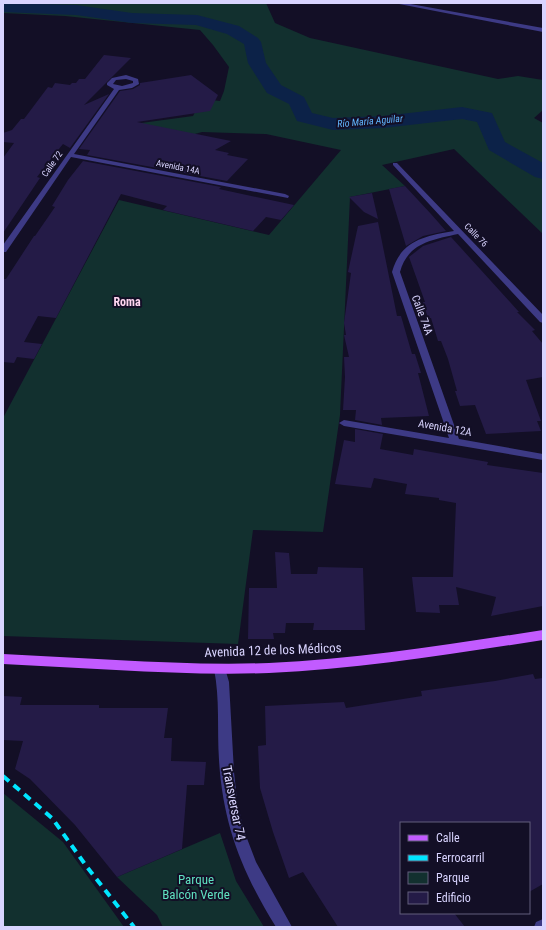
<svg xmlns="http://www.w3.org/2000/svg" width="546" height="930" viewBox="0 0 546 930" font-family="'Roboto Condensed',sans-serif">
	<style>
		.green { fill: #12302f }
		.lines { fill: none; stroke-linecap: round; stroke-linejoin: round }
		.river { fill: #0c2248; fill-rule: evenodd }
		.building { fill: #241b47 }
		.minor { fill: #3d3a85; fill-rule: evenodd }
		.major { fill: #c25bff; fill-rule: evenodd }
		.rail { stroke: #00e5ff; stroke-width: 4; stroke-dasharray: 8 6; stroke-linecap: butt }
		.labels { text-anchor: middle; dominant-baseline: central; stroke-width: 4; stroke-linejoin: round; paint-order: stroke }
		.far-street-label { font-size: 9px; fill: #d9d4ff; stroke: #130f26 }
		.far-water-label { font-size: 10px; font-style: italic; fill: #62b6ff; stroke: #130f26 }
		.street-label { font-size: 11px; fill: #d9d4ff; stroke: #130f26 }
		.neighbourhood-label { font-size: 12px; font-weight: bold; fill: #ffd6f0; stroke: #130f26 }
		.near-street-label { font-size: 13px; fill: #d9d4ff; stroke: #130f26 }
		.near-park-label { font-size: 13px; fill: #5fe0c0; stroke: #130f26 }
	</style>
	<rect width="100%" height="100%" fill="#130f26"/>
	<!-- green -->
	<path class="green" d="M3,3H266L275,23L310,38L498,79L518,76L543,80V110L534,118L543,123V234L454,149L382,165L405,186L350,197L340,415L323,532L253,530L238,644L3,636V418L119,200L269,235L341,150L266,134L202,132L177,139L134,124L193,116L202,99L220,101L224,91L229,67L213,45L200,30L65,16L3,13Z
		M3,793L63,842L124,927H3Z
		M220,833L236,881L264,927H163L157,915L117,877Z"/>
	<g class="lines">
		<!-- river -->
		<path class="river" d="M3,3L76,5L132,13L197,15L239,26L258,38L261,42L266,63L281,85L304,97L312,113L333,118L383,116L462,107L492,113L505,142L543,163V179L535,177L489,150L477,122L462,119L383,128L333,130L297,121L289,104L267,93L248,63L244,44L227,34L196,25L132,23L76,15L3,12Z"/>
	</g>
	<!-- building -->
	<path class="building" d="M104,55L131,58L84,105L109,94L70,148L63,144L54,155L37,177L40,178L3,233V158L14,143L3,142V133L12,130L21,119H24L48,87L52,88L55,83L70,85L72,83H76L79,79H85Z
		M191,75L218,95L210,111L137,122L231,141L215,150L229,153L227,155L248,159L227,181L87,155L90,150L79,149L120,91L133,89L140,85V83Z
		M83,161L221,187L219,189L294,205L281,220L266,217L253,231L163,210L167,206L121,194L56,318L38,316L24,342L42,344L34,359L17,357L14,363L3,362V279H6L34,236H35L55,207L52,206L68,180Z
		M405,186L431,214L446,231L423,236L406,246L389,189Z
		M372,193L378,219L364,212L349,197Z
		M378,222L397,316H401L412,354H415L421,373H418L429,416L381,418L382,425L355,420L356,410H343L345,377L344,357H349L344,335H346L344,323L351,273L348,272L358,226Z
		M451,237L519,312H517L535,330L532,331L543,344V377L526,380L541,421H537L541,431L486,434L475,405L460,406L455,391H457L448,359L441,341H438L431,318H428L423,302H425L409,257L423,246Z
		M355,429L383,434L380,449L413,455L414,449L488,462L487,465L543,473V606L491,616L496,597L456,587L459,605H439L440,613L416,612L412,577H453L456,503L439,500V498L405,494L407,484L374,478L371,488L335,484L344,440L355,442Z
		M275,552L289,553L291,574H317L318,567L363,568L365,630H313L314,623H286L285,633H273L274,639H248L249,588H277Z
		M533,674L535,679L543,678V884L529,892V823H401V913H454L465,927H338L303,872L289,878L273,832L260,788L258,746L266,745L265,706L344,702L346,708L422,696L421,691L495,681Z
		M3,696L22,697L20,705H99V708H168L164,738H172L171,761L206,762L204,785H187L182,849L117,877L75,825L30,779L15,769L23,741L3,740Z"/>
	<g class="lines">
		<!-- minor -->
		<path class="minor" d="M394,3H405L543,28V32Z
			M126,75L138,79L139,84L132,88L119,90L74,154L285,194L289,196L288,198L71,157L6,252H3V245L114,89L107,85V83L112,78ZM126,79L133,81V83L122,86L113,84L116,80Z
			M393,163H397L543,315V323L540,322L458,234C431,240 408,243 400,272L459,439L543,454V460L344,426L339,423L344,420L449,438L392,272C401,240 425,236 454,231L393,165Z
			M220,664L224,665L229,682L234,772L237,800L243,828L256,862L292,927H276C242,872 223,825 219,760C217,729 220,699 214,669L216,665Z
			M543,919V927H534L536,922Z"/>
		<!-- major -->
		<path class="major" d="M543,630V640C452,654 361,669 269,673C181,676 92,668 3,664V654C92,658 181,666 269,663C361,659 452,644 543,630Z"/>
		<!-- rail -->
		<path class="rail" d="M3,776L52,818L87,867L134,927"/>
	</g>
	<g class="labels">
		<!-- far-street labels -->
		<g class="far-street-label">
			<text transform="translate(52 164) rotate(-55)">Calle 72</text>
			<text transform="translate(178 167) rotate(11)">Avenida 14A</text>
			<text transform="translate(476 235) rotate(46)">Calle 76</text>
		</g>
		<!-- far-water labels -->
		<g class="far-water-label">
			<text transform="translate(370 121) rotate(-5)">Río María Aguilar</text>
		</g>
		<!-- street labels -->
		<g class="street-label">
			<text transform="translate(422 315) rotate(70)">Calle 74A</text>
			<text transform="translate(445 428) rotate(10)">Avenida 12A</text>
		</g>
		<!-- neighbourhood labels -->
		<g class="neighbourhood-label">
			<text x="127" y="302">Roma</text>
		</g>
		<!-- near-street labels -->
		<g class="near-street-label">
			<text transform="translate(273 650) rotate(-2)">Avenida 12 de los Médicos</text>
			<text transform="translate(234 803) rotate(79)">Transversar 74</text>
		</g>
		<!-- near-park labels -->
		<g class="near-park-label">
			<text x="196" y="879">Parque<tspan x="196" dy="15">Balcón Verde</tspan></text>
		</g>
	</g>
	<!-- border -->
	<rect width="546" height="930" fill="none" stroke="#d9d4ff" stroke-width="8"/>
	<!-- legend -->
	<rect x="400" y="822" width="130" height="92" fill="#130f26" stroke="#625e7d"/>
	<rect x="408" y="835" width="20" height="6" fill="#c25bff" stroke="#625e7d"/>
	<text x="436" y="842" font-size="12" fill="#d9d4ff">Calle</text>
	<rect x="408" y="855" width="20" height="6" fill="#00e5ff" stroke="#625e7d"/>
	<text x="436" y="862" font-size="12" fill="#d9d4ff">Ferrocarril</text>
	<rect x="408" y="872" width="20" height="12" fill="#12302f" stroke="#625e7d"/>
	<text x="436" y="882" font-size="12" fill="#d9d4ff">Parque</text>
	<rect x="408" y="892" width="20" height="12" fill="#241b47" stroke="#625e7d"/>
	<text x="436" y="902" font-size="12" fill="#d9d4ff">Edificio</text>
</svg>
